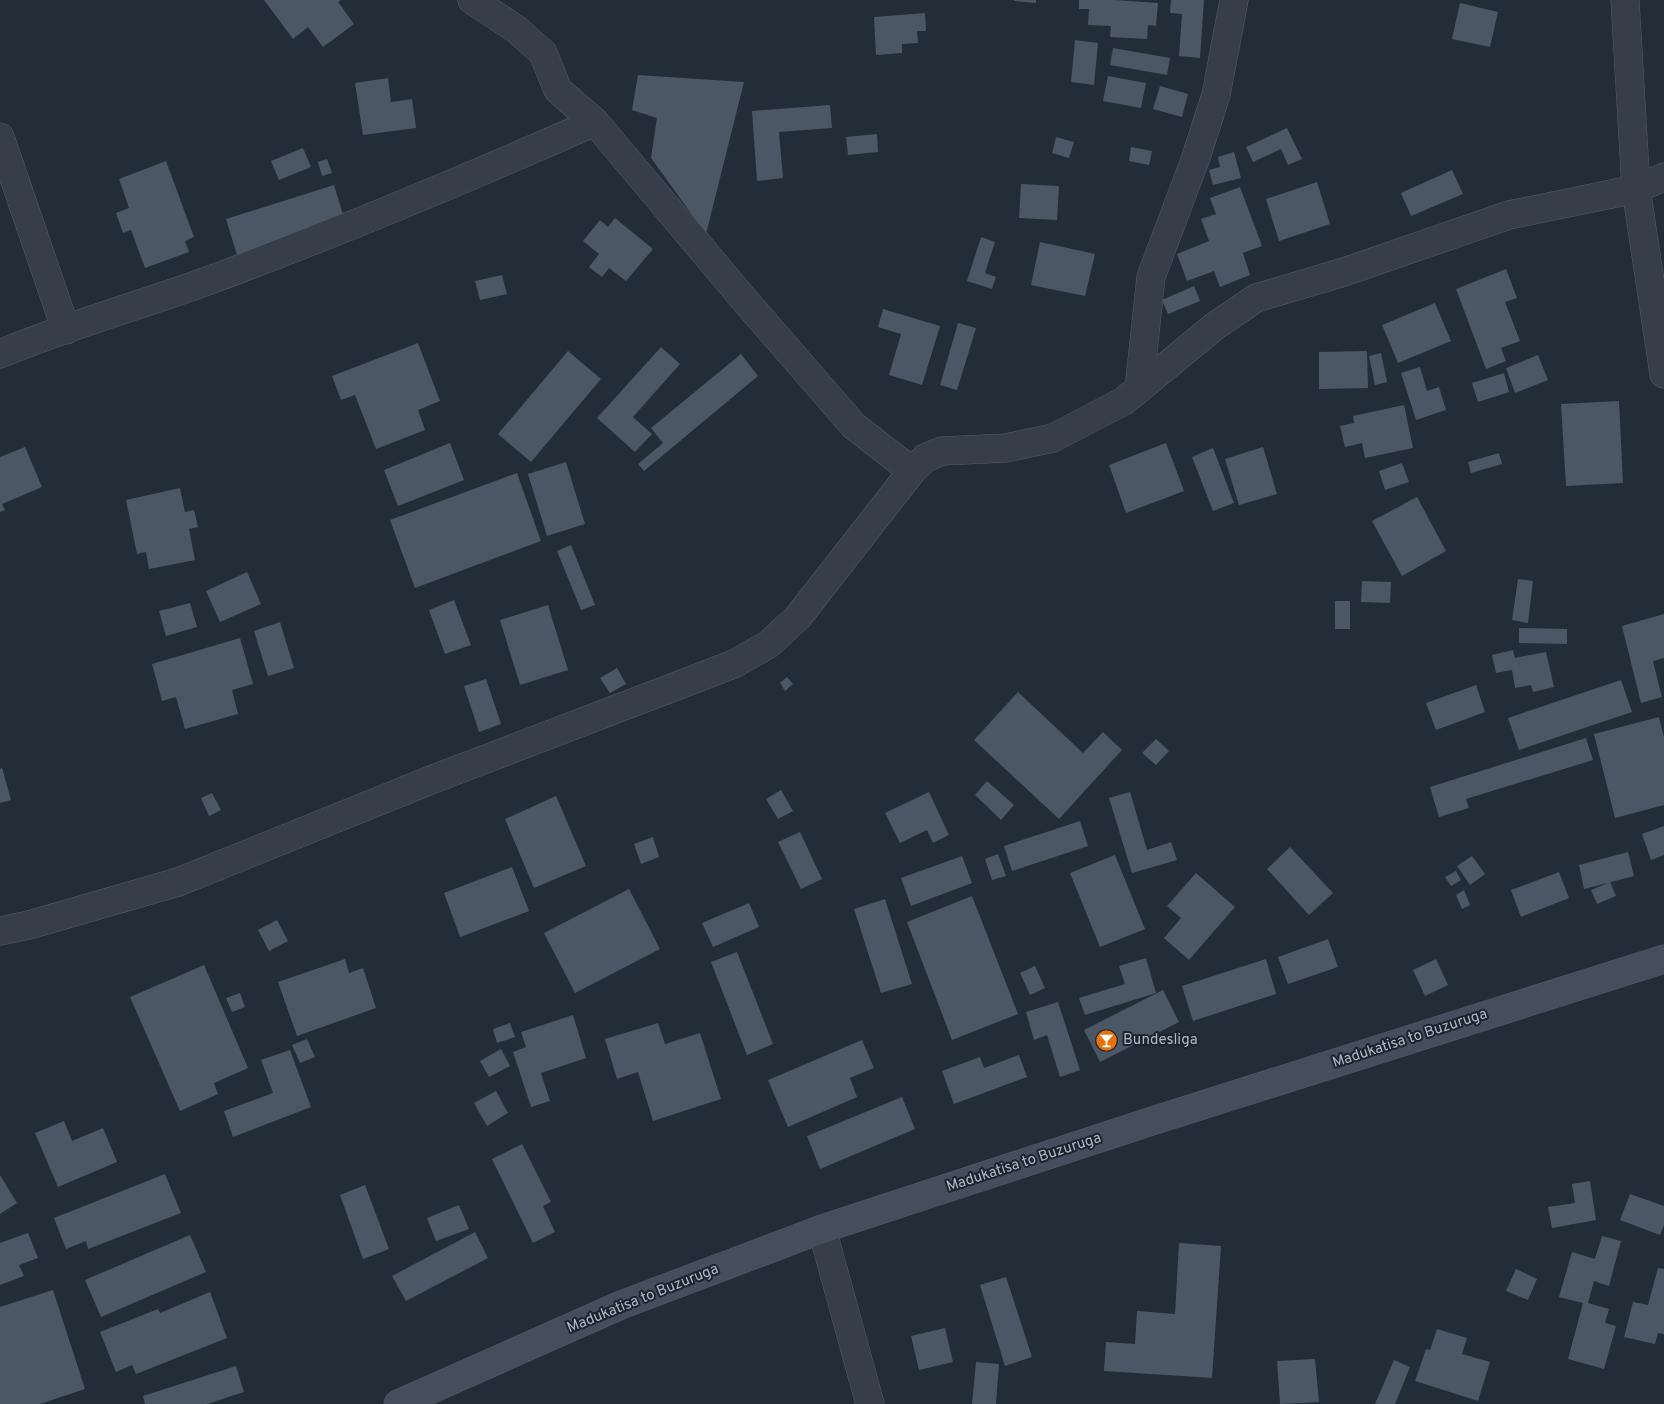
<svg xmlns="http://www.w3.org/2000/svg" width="1664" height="1404" viewBox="0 0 1664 1404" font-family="Overpass,sans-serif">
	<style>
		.building { fill: #4b5764 }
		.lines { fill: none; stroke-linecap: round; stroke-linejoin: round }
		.minor-casing { stroke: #545c67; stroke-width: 29 }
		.secondary-casing { stroke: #545c67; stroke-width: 29 }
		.minor { stroke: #363e49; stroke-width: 28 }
		.secondary { stroke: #444e5c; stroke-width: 28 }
		.labels { text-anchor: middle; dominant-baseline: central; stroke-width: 4; stroke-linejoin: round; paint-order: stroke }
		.street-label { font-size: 15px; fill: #b1b9c5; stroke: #1b242e }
		.poi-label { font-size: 15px; fill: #b1b9c5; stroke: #1b242e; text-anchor: start }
	</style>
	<rect width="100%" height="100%" fill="#232d38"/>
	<!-- building -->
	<path class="building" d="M264,0H341L338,2L354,24L323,47L308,27L293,39Z
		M1014,0H1036V3L1014,1Z
		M1079,0H1115L1158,3L1156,26L1148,25L1147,39L1110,37L1111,26L1088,25L1089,9H1079Z
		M1171,0H1204L1200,58L1179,56L1182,14L1170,13Z
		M1460,3L1498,12L1490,47L1452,39Z
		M925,13L926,31H917L918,43L902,44V53L876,55L874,17Z
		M1075,40L1098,43L1094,85L1071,82Z
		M1113,48L1170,58L1167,75L1110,65Z
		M638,75L744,82L706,234L651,158L657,118L632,110Z
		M1108,76L1146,83L1141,108L1103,101Z
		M388,78L391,102L412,99L416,128L363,135L355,83Z
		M1160,86L1188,94L1182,117L1153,109Z
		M830,105L832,128L779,132L783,178L757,181L752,111Z
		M1287,128L1302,159L1288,165L1281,149L1253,162L1246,147Z
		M877,134L878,152L848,155L846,137Z
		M1056,137L1074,142L1069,158L1052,153Z
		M1131,147L1152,151L1149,165L1129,161Z
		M303,148L311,167L279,180L271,161Z
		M1234,152L1241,178L1213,185L1209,170L1220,167L1218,157Z
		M327,159L332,173L322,176L318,162Z
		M166,161L194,237L185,241L189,252L145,268L131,230L123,233L116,213L129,208L119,179Z
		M1452,170L1463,194L1411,216L1401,193Z
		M1317,182L1330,224L1279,241L1266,199Z
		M1021,184L1059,186L1057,220L1019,218Z
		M334,185L345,221L237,255L226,219Z
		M1240,187L1262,246L1243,253L1250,275L1220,287L1214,271L1187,281L1177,254L1209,241L1201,219L1216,214L1210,198Z
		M615,218L653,249L626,281L609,268L602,277L589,267L599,254L583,241L600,220L608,227Z
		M981,237L995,242L985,273L996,277L992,289L967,281Z
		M1040,242L1095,254L1085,296L1031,285Z
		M1506,269L1517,298L1505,302L1520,341L1501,348L1506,361L1486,369L1456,289Z
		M502,275L507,294L480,300L475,281Z
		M1194,286L1200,301L1168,314L1162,300Z
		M1435,303L1451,341L1398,363L1382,325Z
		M883,309L940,326L922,385L889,375L901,334L878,327Z
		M958,323L976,328L957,390L940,385Z
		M418,343L440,401L418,410L425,430L376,449L355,395L341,400L332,376Z
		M661,347L680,364L633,417L652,434L635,452L597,418Z
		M568,351L601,379L531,462L498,434Z
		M1367,351L1368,388L1319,389V352Z
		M1381,353L1387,382L1375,385L1369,356Z
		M741,354L758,376L644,471L638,464L663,443L651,428Z
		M1538,355L1548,380L1515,393L1506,368Z
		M1420,367L1427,391L1439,387L1446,410L1416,420L1401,373Z
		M1504,373L1509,392L1478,402L1472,383Z
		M1619,401L1623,483L1566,486L1561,404Z
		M1404,405L1413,448L1365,458L1362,443L1345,447L1340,426L1354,423L1353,416Z
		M450,443L464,480L398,506L384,470Z
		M1166,443L1184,491L1126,513L1109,465Z
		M25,447L42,487L2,504L5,510L0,512V457Z
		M1263,447L1277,494L1239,505L1225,459Z
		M1213,448L1234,503L1213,511L1192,457Z
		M1499,453L1502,464L1471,473L1468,462Z
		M566,462L585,524L547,536L528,474Z
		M1402,463L1409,482L1385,490L1379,471Z
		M517,473L541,541L415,588L390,520Z
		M180,488L185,512L194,510L198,527L189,529L195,560L149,569L146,552L137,554L126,500Z
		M1417,497L1446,551L1402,576L1372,521Z
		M571,545L595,605L581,610L557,551Z
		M247,572L261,604L220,622L206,591Z
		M1518,579L1533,581L1528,623L1512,620Z
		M1362,581L1391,582L1390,603L1361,602Z
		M454,600L471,645L445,654L429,610Z
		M1335,601H1350V629H1335Z
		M190,603L197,627L166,636L159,611Z
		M548,605L568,670L520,685L500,620Z
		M1664,614V658L1653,661L1662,697L1641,703L1622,626Z
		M280,622L294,668L268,676L254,631Z
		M1519,628L1567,629V644L1519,643Z
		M240,638L253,684L232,690L238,714L185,729L176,697L162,701L152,664Z
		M1513,650L1515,658L1546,652L1554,687L1533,692L1531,685L1515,688L1512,670L1496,673L1492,655Z
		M617,668L626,684L610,693L600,678Z
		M787,677L793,684L785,691L780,683Z
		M486,679L501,724L479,732L464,686Z
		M1621,680L1632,712L1519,750L1508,718Z
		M1476,685L1485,712L1436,730L1426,703Z
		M1018,692L1083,753L1103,732L1122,750L1059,819L974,740Z
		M1659,717L1664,737V805L1615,818L1594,734Z
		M1586,738L1593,760L1466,799L1469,808L1439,817L1430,787Z
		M1156,739L1169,751L1156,765L1142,753Z
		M2,768L11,800L0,803V769Z
		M987,781L1014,805L1001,820L975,795Z
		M781,790L793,811L778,819L766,799Z
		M929,792L949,835L933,843L927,830L900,843L885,813Z
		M1130,792L1147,850L1171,842L1177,860L1132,873L1109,798Z
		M212,793L221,810L209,816L201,798Z
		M556,796L586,866L534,888L505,819Z
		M1080,821L1088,846L1012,871L1004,846Z
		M1664,826V855L1651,860L1642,834Z
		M800,832L822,879L801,889L778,842Z
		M653,837L659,857L641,864L634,844Z
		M1290,847L1333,893L1309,915L1267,869Z
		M1628,852L1634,876L1584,889L1579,865Z
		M998,854L1006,876L992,880L985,859Z
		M1115,855L1145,929L1100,947L1070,873Z
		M962,856L972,883L911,906L901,878Z
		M1472,856L1485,874L1470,885L1457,866Z
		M512,867L529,911L460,937L444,893Z
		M1456,871L1461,880L1451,886L1445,877Z
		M1559,872L1569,898L1521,917L1511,890Z
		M1196,873L1235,907L1189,960L1164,938L1181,918L1167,906Z
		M1610,882L1616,896L1597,904L1591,890Z
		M629,889L660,949L575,993L544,933Z
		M1464,890L1470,905L1462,909L1456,895Z
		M972,896L1018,1014L952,1040L907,922Z
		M885,899L912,984L881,993L854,909Z
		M749,903L759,927L713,947L702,923Z
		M277,920L288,941L269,951L258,930Z
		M1328,939L1338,967L1288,984L1278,957Z
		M737,952L773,1044L747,1055L711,962Z
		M1146,958L1156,993L1085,1015L1079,998L1125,984L1119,966Z
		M345,959L349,973L363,968L376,1008L297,1036L278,982Z
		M1266,959L1276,994L1193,1021L1182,986Z
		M1436,959L1448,985L1425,996L1413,970Z
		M204,965L248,1068L214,1083L218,1094L180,1111L130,997Z
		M1035,966L1045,988L1030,995L1020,973Z
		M1163,990L1179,1022L1100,1062L1084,1030Z
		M240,993L245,1007L232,1012L226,998Z
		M1058,1002L1080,1070L1060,1077L1047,1035L1034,1040L1026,1012Z
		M573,1015L586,1058L541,1073L550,1101L531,1107L513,1052L526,1047L521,1032Z
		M510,1023L515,1037L497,1043L493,1029Z
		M658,1023L665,1044L700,1033L721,1099L653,1121L638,1072L617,1079L605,1039Z
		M307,1039L315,1057L300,1063L292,1045Z
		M862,1040L874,1068L850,1078L857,1097L788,1127L768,1080Z
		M501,1049L510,1066L489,1077L480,1061Z
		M290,1050L311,1107L233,1137L224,1111L273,1093L261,1060Z
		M1019,1055L1027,1077L954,1104L942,1071L980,1057L984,1068Z
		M496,1091L508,1113L487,1126L474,1103Z
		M902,1097L915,1129L820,1169L807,1136Z
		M64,1121L72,1141L103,1128L117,1162L58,1187L35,1133Z
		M522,1144L551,1202L543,1206L555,1232L533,1243L492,1159Z
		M165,1174L181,1213L88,1249L86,1241L66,1249L54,1218Z
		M0,1175L17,1203L0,1214Z
		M1590,1181L1596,1220L1552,1228L1548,1207L1575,1203L1572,1184Z
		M365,1185L389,1249L363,1259L340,1195Z
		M1630,1194L1664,1206V1225L1660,1235L1620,1220Z
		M459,1205L469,1229L436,1241L427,1218Z
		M475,1232L488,1258L406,1301L392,1276Z
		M28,1233L38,1258L19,1265L24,1276L0,1285V1243Z
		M190,1235L206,1272L101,1317L85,1280Z
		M1602,1236L1621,1241L1609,1286L1594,1281L1588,1303L1609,1309L1605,1323L1616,1326L1604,1369L1568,1359L1583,1303L1559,1297L1572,1252L1595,1259Z
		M1179,1243L1221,1246L1212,1378L1104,1371L1106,1342L1135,1344L1137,1311L1175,1314Z
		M1658,1268L1664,1269V1334L1658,1333L1655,1344L1624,1337L1633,1302L1648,1305Z
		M1516,1269L1537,1279L1528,1300L1506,1291Z
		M1006,1277L1032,1357L1005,1366L980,1285Z
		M53,1290L85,1389L40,1404H0V1307Z
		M210,1292L227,1338L136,1374L132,1365L116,1372L100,1332L158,1309L160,1313Z
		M945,1328L953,1362L919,1370L911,1336Z
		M1437,1329L1467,1338L1462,1354L1490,1362L1478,1401L1415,1381L1426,1349L1430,1350Z
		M1315,1359L1319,1402L1280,1404L1277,1361Z
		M1394,1360L1410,1367L1395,1404H1375Z
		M976,1362L999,1364L996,1404H972Z
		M236,1366L244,1392L207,1404H145L143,1396Z"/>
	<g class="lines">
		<defs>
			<path id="minor" d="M472,0L516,29L543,53L558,90L595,122L742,297L854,426L912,471
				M1625,0L1636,189L1664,374
				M0,137L66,330
				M0,354C64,327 131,308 196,285C331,236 463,180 595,122
				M1139,389L1151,277L1195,160L1216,95L1234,0
				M0,931L29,925L178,882L436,778L734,664L769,644L798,617L912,471L925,458L942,451L1006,448L1053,438L1124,401L1215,326L1256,298L1344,272L1509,215L1636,189L1664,177
				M822,1229L870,1404"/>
			<path id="secondary" d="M398,1404L621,1305L822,1229L1149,1122L1664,959"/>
		</defs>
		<!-- minor casing -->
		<use href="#minor" class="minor-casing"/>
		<!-- secondary casing -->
		<use href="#secondary" class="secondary-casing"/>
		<!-- minor -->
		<use href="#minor" class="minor"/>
		<!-- secondary -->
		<use href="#secondary" class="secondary"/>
	</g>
	<!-- icons -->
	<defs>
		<symbol id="bar-disc" viewBox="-11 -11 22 22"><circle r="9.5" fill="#e8710a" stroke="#1b242e"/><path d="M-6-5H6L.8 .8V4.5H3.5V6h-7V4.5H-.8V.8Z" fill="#fff"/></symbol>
	</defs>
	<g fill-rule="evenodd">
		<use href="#bar-disc" x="1094" y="1028" width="25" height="25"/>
	</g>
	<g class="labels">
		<!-- street labels -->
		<g class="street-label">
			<text transform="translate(1410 1039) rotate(-18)">Madukatisa to Buzuruga</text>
			<text transform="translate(1024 1163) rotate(-18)">Madukatisa to Buzuruga</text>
			<text transform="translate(643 1299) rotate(-22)">Madukatisa to Buzuruga</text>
		</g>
		<!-- poi labels -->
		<g class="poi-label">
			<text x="1123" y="1040">Bundesliga</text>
		</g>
	</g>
</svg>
